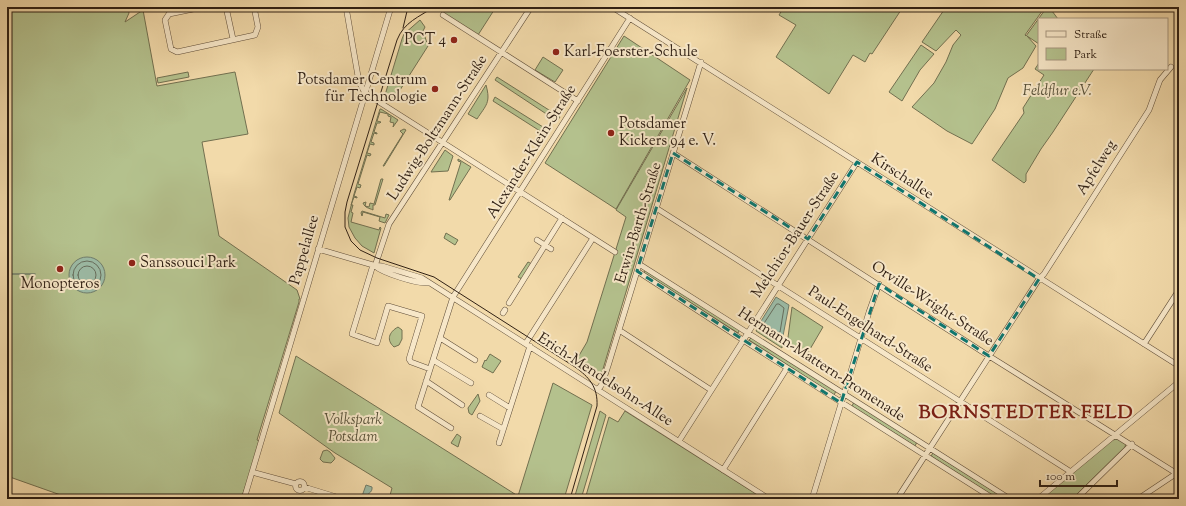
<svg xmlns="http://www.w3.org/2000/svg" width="1186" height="506" viewBox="0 0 1186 506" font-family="'Sorts Mill Goudy',serif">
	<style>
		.green { fill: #b4c18d; stroke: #727050 }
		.water { fill: #9cbba6; stroke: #707d6b }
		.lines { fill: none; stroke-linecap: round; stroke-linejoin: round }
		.shore { stroke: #666d5c; stroke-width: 1 }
		.stream { stroke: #707d6b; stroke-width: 1.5 }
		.minor-casing { stroke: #604e39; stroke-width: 6 }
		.minor { stroke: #f7e7c8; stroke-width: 5 }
		.tram { stroke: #2f1f13; stroke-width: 1 }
		.marked { fill: none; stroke: #0f766e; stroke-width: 3; stroke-dasharray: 8 5; stroke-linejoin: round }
		.poi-dot { fill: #8f2418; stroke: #f7e7c8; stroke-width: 1.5 }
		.labels { text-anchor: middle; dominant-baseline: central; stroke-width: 4; stroke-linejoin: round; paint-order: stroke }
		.poi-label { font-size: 15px; fill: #2f1f13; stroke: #f7e7c8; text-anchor: start }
		.park-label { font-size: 15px; font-style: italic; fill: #575038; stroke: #f7e7c8 }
		.street-label { font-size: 15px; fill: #2f1f13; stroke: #f7e7c8 }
		.district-label { font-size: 19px; font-weight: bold; letter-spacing: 1px; fill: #7a1f14; stroke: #f7e7c8 }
	</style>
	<rect width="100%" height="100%" fill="#f2daaa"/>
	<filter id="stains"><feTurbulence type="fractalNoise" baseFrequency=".005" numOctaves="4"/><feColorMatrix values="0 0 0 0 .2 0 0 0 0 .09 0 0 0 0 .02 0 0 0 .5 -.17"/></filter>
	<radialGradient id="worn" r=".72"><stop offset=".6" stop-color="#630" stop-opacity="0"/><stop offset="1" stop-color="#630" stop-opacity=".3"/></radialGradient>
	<!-- green -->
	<path class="green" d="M7,7H128L129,13L125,22L143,10L157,86L235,72L248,134L202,142L219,236L297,290L300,299H299V302L257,440L261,442L241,499H72L7,476Z
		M436,7H496L478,35L435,8Z
		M784,7H903L872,54L870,53L865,62L853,55L829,94L776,57L796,25L779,15Z
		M946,7H1045L1025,35L1026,36L1047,7H1049L1058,19H1039V44L1027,36L1036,46L1023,68L1008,78L995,109L972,144L947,131L912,107L934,83L946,62L953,45L961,35L956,30L936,51L922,42Z
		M420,20L425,27L423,31L428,46L393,101L385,95L402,39L404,34Z
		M624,36L690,80L616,209L545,163Z
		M921,45L934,54L920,70L902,101L889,92Z
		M543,57L563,70L555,82L535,70Z
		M1039,63V69H1094L1053,132L1041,149L1026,174V181L1024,183L992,160L1024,113L1023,108L1044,75L1035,69Z
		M188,72L189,77L158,83L157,78Z
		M497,77L560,117L557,121L495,80Z
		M486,85C491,103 486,105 477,119L468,114Z
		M687,88L600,379L592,370L577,359L587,342L626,217L616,210Z
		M495,97L543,127L540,131L493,101Z
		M380,109H381L398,120L393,127L394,123L390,122L391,117L388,116V114L380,112L377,121L381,122L380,123H377L374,132L377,133V134L374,133L371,142L374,143V145L370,144L367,153L371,154L370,156L367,155L358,184L361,185L360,188L357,187L354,196L357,197V198L354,197L351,205H353L351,212L353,213L351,222L379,230L380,227L381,228L374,253L362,246L355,238L349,227L348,218L354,194Z
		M404,129L406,130L384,166H383L403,134L400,131Z
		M445,150L453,156L448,171L431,172Z
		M458,159L471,167L450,200H449L461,162L458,161Z
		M381,179H383L375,205H373V210C369,208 365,208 363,203L366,202L365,206L369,207L370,203L374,204Z
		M362,211L385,218L386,214L389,215L385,223L379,221L380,217L363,212L362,216L361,213Z
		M446,233L458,240L455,245L444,238Z
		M528,262L532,264L522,279L518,277Z
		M645,269L740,329L738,333L644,273Z
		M792,307L823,327L806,356L787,345Z
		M398,327L402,330V339L399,345L394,347C386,340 389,332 398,327Z
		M757,329L782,345V348L756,331Z
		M752,337L836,391L834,395L749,340Z
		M490,354L501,361L493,373L482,367L485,360L486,361Z
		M296,356L518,496L553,383L592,405L564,499H389L392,488L335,453L279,413Z
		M478,394L480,401L472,415L469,413L468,408Z
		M854,402L917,442L915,446L852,406Z
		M600,411L606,415L581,499H574Z
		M625,411L764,499H585L609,417L618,422Z
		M457,434L461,437L458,447L451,443Z
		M1118,439L1126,443L1125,447L1072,499H1041L1112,440Z
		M327,450L330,452L335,458L334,460L331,463L323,462L320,459L323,451Z
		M933,453L1006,499H998L931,456Z"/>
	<!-- water -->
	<path class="water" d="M69 275a18 18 0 1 1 36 0a18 18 0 1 1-36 0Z
		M776,297L789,305L782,341L758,326Z
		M366,485L372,487C373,493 366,494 364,499H361Z"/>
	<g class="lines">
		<!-- shore -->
		<path class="shore" d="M73 275a14 14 0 1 1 28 0a14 14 0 1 1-28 0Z
			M78 275a9 9 0 1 1 18 0a9 9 0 1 1-18 0Z
			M777,304H779L784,308L780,332L778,333L764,324Z"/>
		<!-- stream -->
		<path class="stream" d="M7,274H35"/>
		<defs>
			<path id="minor" d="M203,7L169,14L165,20L171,49L177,52L255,35L258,27L254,7
				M226,7L233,39
				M346,7L359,82L365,93
				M612,7L1179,366
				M443,15L578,101
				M365,93L615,252
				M673,153L989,356L1179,475
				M656,208L1071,472
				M537,240L551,249
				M318,249L373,265L382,266L422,278L769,499
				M639,264L1010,499
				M373,265L352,334L377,343L388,306L422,316L409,359L411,362L430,369
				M375,266L389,224L531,7
				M375,266C383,273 417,284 428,283
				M637,271L743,340L994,499
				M509,303L562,218
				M503,313L505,310
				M619,330L711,390
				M440,338L475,360
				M526,343L593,238
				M1144,344L1179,290
				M433,360L471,383
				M426,381L462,405
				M598,390L602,384L608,366L701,62
				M489,395L510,408
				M480,416L503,429
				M451,428L418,407L453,297L630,18
				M679,441L857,162
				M499,443L530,346
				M723,470L787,368
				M252,472L296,484
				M295.5 486a4.5 4.5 0 1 1 9 0a4.5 4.5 0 1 1-9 0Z
				M304,487L343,499
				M244,499L391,7
				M812,499L869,312L879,284
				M897,499L1039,279L1044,274L1149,110L1160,80L1171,67
				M1038,499L1179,382
				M1076,499L1132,444
				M1138,499L1177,473"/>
		</defs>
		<!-- minor casing -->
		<use href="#minor" class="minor-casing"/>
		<!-- minor -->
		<use href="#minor" class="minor"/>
		<!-- tram -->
		<path class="tram" d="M434,7C419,17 404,22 397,40L347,202L345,212V227L351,241L360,250L377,258L434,277L575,367C589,377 598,387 597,406L570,499
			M403,28L408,7"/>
	</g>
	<!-- marked area -->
	<path class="marked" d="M673,153L808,239L857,162L1039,279L989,356L879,284L841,403L637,271Z"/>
	<!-- markers -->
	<g class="poi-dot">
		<circle cx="454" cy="40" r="4"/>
		<circle cx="556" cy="52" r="4"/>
		<circle cx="435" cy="89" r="4"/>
		<circle cx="611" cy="133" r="4"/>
		<circle cx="132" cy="263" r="4"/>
		<circle cx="60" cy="269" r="4"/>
	</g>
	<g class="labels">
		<!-- poi labels -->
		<g class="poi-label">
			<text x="446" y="40" text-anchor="end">PCT 4</text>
			<text x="564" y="52">Karl-Foerster-Schule</text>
			<text x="427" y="80" text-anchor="end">Potsdamer Centrum<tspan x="427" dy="17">für Technologie</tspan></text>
			<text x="619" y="124">Potsdamer<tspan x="619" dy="17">Kickers 94 e. V.</tspan></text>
			<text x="140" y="263">Sanssouci Park</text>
			<text x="60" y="284" text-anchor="middle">Monopteros</text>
		</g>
		<!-- park labels -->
		<g class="park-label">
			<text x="1057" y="91">Feldflur e.V.</text>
			<text x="353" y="420">Volkspark<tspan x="353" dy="17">Potsdam</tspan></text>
		</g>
		<!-- street labels -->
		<g class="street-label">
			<text transform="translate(438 128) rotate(-57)">Ludwig-Boltzmann-Straße</text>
			<text transform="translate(532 152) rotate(-58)">Alexander-Klein-Straße</text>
			<text transform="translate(1097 168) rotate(-58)">Apfelweg</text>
			<text transform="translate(902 177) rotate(33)">Kirschallee</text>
			<text transform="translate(639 223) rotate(-73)">Erwin-Barth-Straße</text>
			<text transform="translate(796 235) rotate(-57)">Melchior-Bauer-Straße</text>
			<text transform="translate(305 250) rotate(-74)">Pappelallee</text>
			<text transform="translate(932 304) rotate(33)">Orville-Wright-Straße</text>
			<text transform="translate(870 330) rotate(33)">Paul-Engelhard-Straße</text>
			<text transform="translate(821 365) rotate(33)">Hermann-Mattern-Promenade</text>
			<text transform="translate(605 380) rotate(33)">Erich-Mendelsohn-Allee</text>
		</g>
		<!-- district labels -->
		<g class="district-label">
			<text x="1026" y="413">BORNSTEDTER FELD</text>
		</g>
	</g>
	<!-- margin -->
	<rect width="1186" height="506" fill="none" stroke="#f2daaa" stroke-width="24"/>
	<rect x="8" y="8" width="1170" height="490" fill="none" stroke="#2f1f13" stroke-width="2"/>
	<rect x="12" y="12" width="1162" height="482" fill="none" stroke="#2f1f13"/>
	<!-- legend -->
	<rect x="1038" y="18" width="130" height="52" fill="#f7e7c8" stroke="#a79780"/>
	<rect x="1046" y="31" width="20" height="6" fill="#f7e7c8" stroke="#a79780"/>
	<text x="1074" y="38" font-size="12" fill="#2f1f13">Straße</text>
	<rect x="1046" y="48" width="20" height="12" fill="#b4c18d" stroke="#a79780"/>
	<text x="1074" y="58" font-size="12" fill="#2f1f13">Park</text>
	<!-- scale -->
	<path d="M1040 480v6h77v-6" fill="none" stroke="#2f1f13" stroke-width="2"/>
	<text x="1046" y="480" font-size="12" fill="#2f1f13" stroke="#f7e7c8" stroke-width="3" paint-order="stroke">100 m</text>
	<rect width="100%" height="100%" filter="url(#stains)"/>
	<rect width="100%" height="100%" fill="url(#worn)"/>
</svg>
